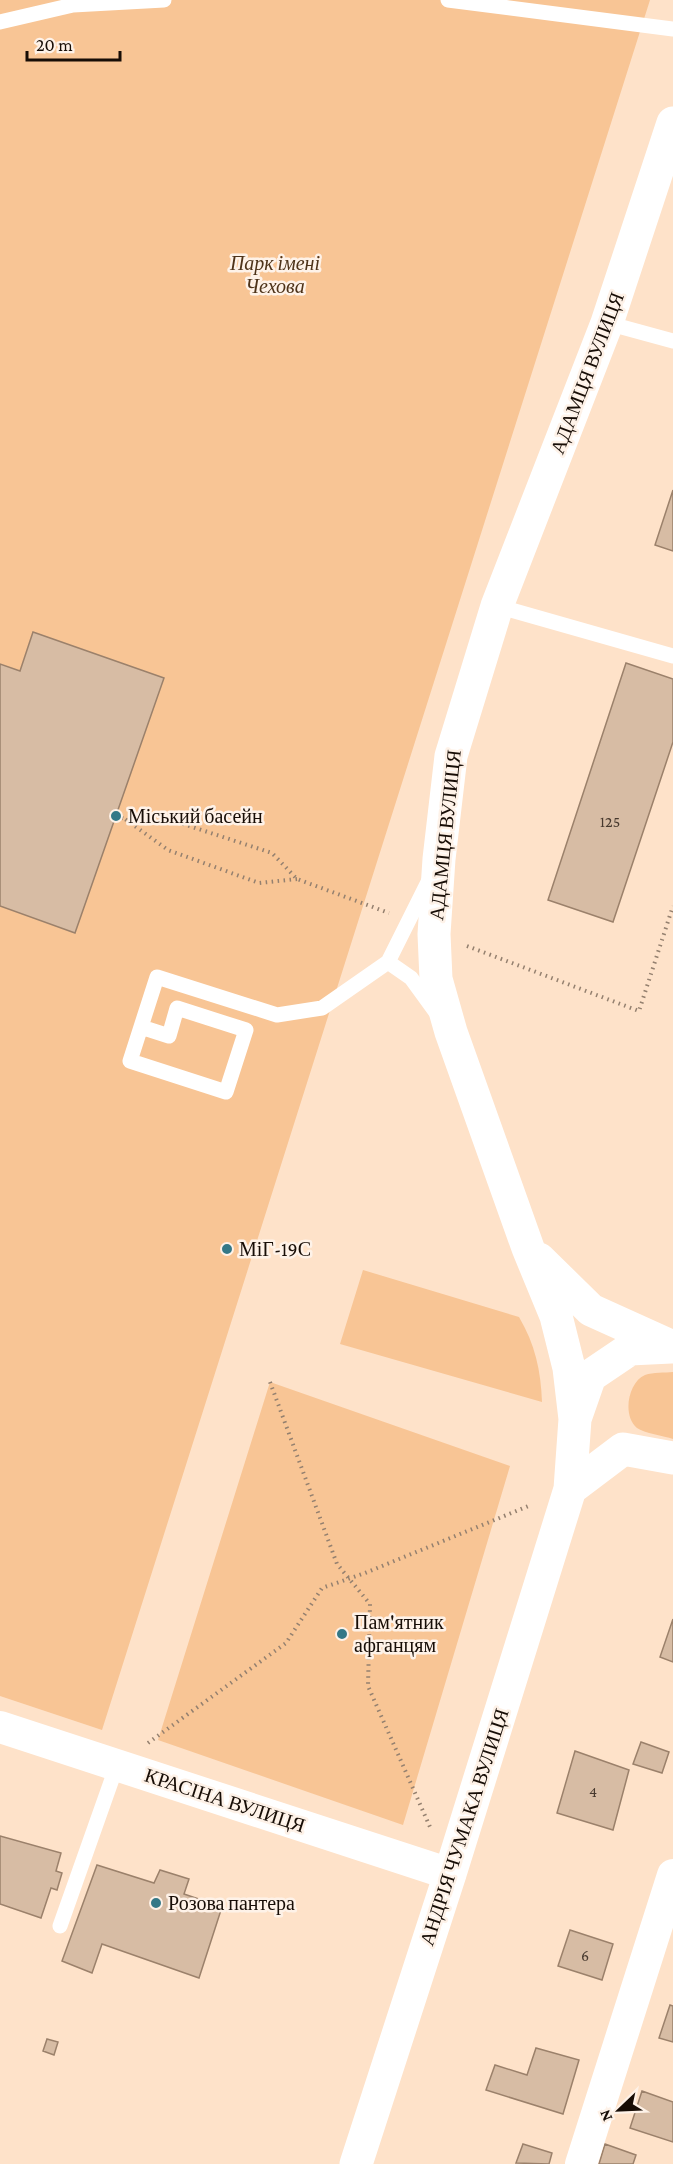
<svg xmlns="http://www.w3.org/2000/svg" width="673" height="2164" viewBox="0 0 673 2164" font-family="'Crimson Pro',serif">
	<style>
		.green { fill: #f8c595 }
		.building { fill: #d7bca4; stroke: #9b816b; stroke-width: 1.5 }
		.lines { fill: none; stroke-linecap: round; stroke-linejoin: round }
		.path { stroke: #94806f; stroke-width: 4; stroke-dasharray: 1.5 4.5; stroke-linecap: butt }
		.service { stroke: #fff; stroke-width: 15 }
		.minor { stroke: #fff; stroke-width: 32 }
		.tertiary { stroke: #fff; stroke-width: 33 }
		.poi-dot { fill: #347887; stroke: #fef2e8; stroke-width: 2 }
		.labels { text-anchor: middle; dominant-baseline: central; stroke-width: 5; stroke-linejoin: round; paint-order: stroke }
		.number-label { font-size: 16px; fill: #47392e }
		.park-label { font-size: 20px; font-style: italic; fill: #4e3319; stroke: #fef2e8 }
		.street-label { font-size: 20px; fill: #170d06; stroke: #fef2e8 }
		.poi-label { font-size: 20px; fill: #170d06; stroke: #fef2e8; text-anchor: start }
	</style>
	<rect width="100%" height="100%" fill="#fee2c9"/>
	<!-- green -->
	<path class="green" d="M0,0H650L102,1730L0,1696Z
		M363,1270L519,1317C535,1344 541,1371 542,1402L340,1344Z
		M673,1372V1439C664,1436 644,1433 637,1428C622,1416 628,1382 645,1375C653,1372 665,1373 673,1372Z
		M270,1382L510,1466L403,1825L158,1740Z"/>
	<!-- building -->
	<path class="building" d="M673,490V551L655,545Z
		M33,632L164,678L75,933L0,906V664L20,671Z
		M626,663L673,679V742L613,922L548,900Z
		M673,1619V1662L660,1657Z
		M641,1742L669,1752L662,1773L633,1764Z
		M575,1751L629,1770L613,1830L557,1813Z
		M0,1836L61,1853L56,1871L62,1873L57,1890L51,1888L41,1918L0,1904Z
		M97,1865L154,1883L160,1870L189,1879L184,1894L222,1907L199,1978L102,1944L92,1973L62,1961Z
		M570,1930L613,1944L602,1980L558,1966Z
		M670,2005L673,2006V2042L659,2038Z
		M47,2039L58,2042L54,2055L43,2051Z
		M536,2048L579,2060L563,2114L486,2090L495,2065L527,2075Z
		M642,2091L673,2102V2142L630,2128Z
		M523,2144L552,2153L549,2164L516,2163Z
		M605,2144L636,2155L633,2164H599Z"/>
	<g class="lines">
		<!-- path -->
		<path class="path" d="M116,816L125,819
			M297,879L259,883L168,850L125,819L177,822L272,853L297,879L389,913
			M467,946L639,1011L673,906
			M270,1382L337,1564L370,1604L368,1686L430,1827
			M148,1743L286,1643L322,1588L365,1573L531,1505"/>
		<!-- service -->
		<path class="service" d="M448,0L673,29
			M0,22L73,5L164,0
			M607,323L673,341
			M497,606L673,656
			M388,962L411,978L435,1011
			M141,1027L169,1036L177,1008L246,1030L226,1092L130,1061L157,977L277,1015L322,1008L388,962L428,882
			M60,1926L117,1765"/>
		<!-- minor -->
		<path class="minor" d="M0,1727L450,1874
			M581,2164L673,1875"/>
		<!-- tertiary -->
		<path class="tertiary" d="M539,1259L591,1310L673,1347
			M576,1416L590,1376L630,1349L671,1347
			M570,1489L623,1449L673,1458
			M356,2164L450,1874L570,1489L575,1419L569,1368L556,1316L528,1248L451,1032L436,979L434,934L439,859L451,756L497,606L607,323L673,123"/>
	</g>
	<!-- markers -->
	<g class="poi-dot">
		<circle cx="116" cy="816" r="6"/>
		<circle cx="227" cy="1249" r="6"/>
		<circle cx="342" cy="1634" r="6"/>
		<circle cx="156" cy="1903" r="6"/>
	</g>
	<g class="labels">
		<!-- number labels -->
		<g class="number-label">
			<text x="610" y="821">125</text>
			<text x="593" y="1791">4</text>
			<text x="585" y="1955">6</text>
		</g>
		<!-- park labels -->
		<g class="park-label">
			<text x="275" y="263">Парк імені<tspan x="275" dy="23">Чехова</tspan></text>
		</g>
		<!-- street labels -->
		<g class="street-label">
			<text transform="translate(587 373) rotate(-69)">АДАМЦЯ ВУЛИЦЯ</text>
			<text transform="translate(445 835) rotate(-84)">АДАМЦЯ ВУЛИЦЯ</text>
			<text transform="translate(225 1800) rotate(18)">КРАСІНА ВУЛИЦЯ</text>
			<text transform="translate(464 1827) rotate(-72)">АНДРІЯ ЧУМАКА ВУЛИЦЯ</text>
		</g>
		<!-- poi labels -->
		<g class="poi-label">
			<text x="128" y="816">Міський басейн</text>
			<text x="239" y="1249">МіГ-19С</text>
			<text x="354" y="1622">Пам'ятник<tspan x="354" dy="23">афганцям</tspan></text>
			<text x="168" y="1903">Розова пантера</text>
		</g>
	</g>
	<!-- north arrow -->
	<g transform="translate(619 2110) rotate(247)" stroke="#fef2e8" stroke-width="4.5" paint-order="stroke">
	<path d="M0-4.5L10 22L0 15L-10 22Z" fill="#170d06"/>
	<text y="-9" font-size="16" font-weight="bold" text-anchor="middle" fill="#170d06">N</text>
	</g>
	<!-- scale -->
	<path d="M27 51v9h93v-9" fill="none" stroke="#170d06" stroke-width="3"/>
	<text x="36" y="51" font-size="18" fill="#170d06" stroke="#fef2e8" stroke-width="4.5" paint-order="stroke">20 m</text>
</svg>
